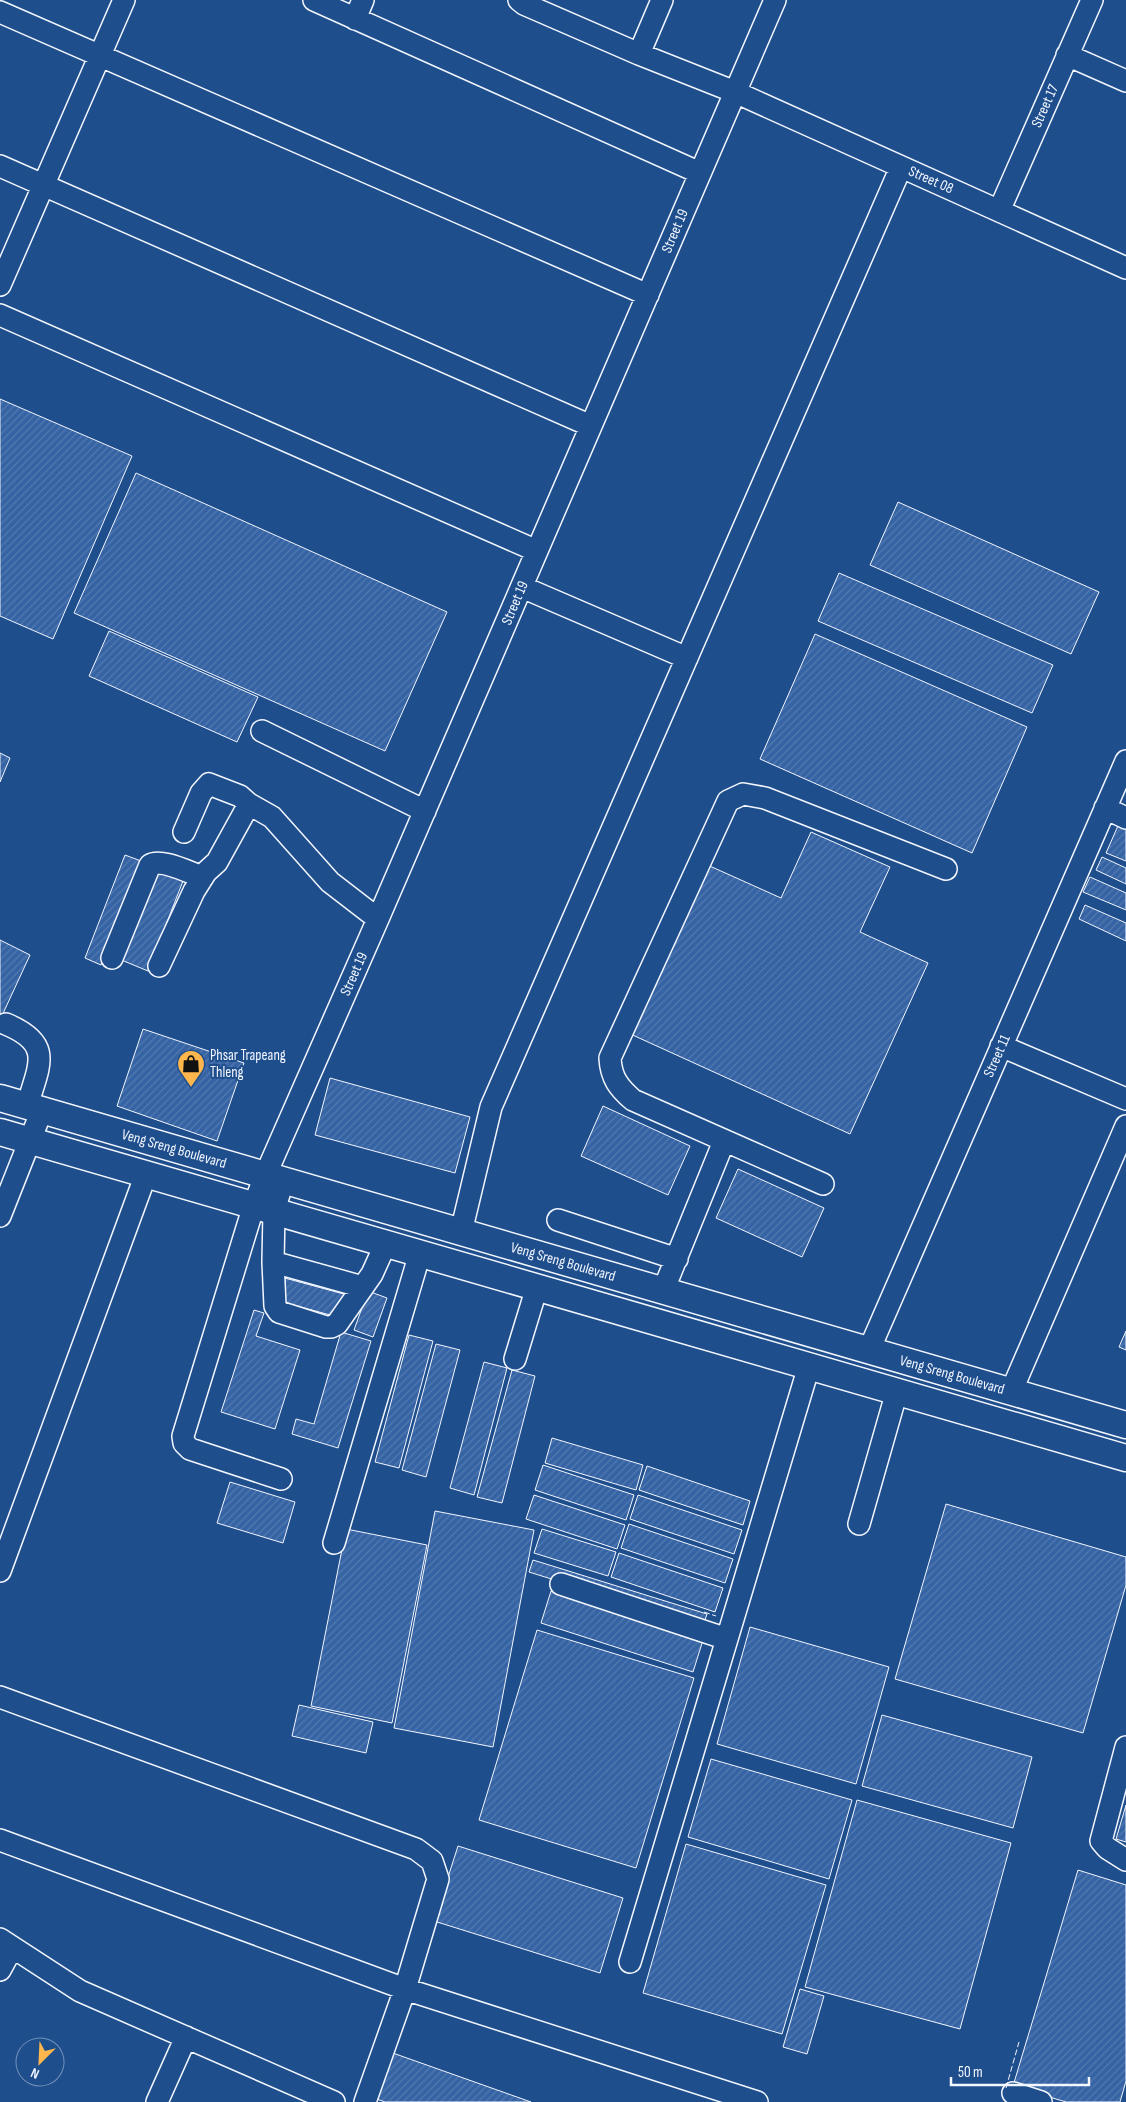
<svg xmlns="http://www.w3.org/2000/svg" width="1126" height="2102" viewBox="0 0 1126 2102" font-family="'Sofia Sans Condensed',sans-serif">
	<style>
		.building { fill: url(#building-hatch); stroke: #f2f6ff }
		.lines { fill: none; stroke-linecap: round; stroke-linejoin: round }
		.minor-casing { stroke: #f2f6ff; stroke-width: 24 }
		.major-casing { stroke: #f2f6ff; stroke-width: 29 }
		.minor { stroke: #1f4e8c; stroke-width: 21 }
		.major { stroke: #1f4e8c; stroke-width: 26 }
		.fence { stroke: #f2f6ff; stroke-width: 1; stroke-dasharray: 6 2.5; stroke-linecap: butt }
		.labels { text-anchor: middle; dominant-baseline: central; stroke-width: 4; stroke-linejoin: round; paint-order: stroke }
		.street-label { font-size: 15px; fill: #f2f6ff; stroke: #1f4e8c }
		.poi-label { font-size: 15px; fill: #f2f6ff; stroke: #1f4e8c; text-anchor: start }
	</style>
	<defs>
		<pattern id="building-hatch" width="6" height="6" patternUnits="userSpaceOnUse" patternTransform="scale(1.25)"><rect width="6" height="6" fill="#3563a3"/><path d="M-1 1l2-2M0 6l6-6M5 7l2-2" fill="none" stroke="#537ab1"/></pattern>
	</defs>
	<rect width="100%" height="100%" fill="#1f4e8c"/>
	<!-- building -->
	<path class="building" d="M0,399L132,456L53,639L0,616Z
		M136,473L447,612L385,751L74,613Z
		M898,502L1099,592L1071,654L870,565Z
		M839,573L1053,665L1032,713L818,621Z
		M109,631L258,697L237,742L89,676Z
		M815,634L1027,727L972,853L760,759Z
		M0,753L10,758L0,782Z
		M1121,819L1126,821V861L1106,853Z
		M811,832L890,867L860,932L928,963L850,1134L626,1032L703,863L781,898Z
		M125,855L141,861L101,965L85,958Z
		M1102,857L1126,868V884L1096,870Z
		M155,870L183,881L148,971L119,959Z
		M1090,877L1126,893V910L1083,892Z
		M1085,905L1126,923V941L1079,919Z
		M0,940L30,955L0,1020Z
		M143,1029L244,1063L217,1141L117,1106Z
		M330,1078L470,1117L455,1173L315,1135Z
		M603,1106L690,1146L668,1195L581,1156Z
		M738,1169L824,1208L802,1257L716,1218Z
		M270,1274L351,1296L345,1319L264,1297Z
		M368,1291L387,1298L373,1337L354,1330Z
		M254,1310L264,1313L256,1336L300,1350L275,1429L221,1412Z
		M1126,1331V1350L1119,1347Z
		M341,1332L371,1341L338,1448L292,1434L296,1419L314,1424Z
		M409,1335L433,1341L399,1468L375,1462Z
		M436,1344L460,1350L426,1477L402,1470Z
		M484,1362L507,1368L474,1495L450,1488Z
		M512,1370L535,1376L502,1503L477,1497Z
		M552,1438L643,1465L636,1490L545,1463Z
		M543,1465L634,1495L626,1520L535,1490Z
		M647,1466L750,1501L743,1525L639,1490Z
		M230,1482L295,1502L283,1543L217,1523Z
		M534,1495L625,1525L617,1549L526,1519Z
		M638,1495L742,1530L734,1554L630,1519Z
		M946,1504L1126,1557V1585L1083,1733L895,1679Z
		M435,1511L534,1530L493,1747L394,1728Z
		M629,1524L733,1559L725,1583L621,1548Z
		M346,1529L427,1545L392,1723L311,1706Z
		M542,1529L616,1552L608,1576L534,1553Z
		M619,1553L723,1588L715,1612L611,1577Z
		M533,1560L707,1614L703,1626L529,1572Z
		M551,1591L703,1640L693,1672L541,1623Z
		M750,1627L889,1667L856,1784L717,1744Z
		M537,1630L694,1678L636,1868L479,1820Z
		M299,1705L373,1722L366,1753L292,1736Z
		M882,1715L1032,1757L1013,1828L862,1786Z
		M711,1759L852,1800L829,1879L688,1837Z
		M857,1800L1011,1843L960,2029L805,1987Z
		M1126,1805V1842L1116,1839Z
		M686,1844L826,1885L782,2034L643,1993Z
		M458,1846L623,1898L600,1973L434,1921Z
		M1078,1870L1126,1885V2081L1120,2102H1066L1013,2086Z
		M800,1989L824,1996L807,2054L783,2047Z
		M390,2052L531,2102H385L374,2098Z"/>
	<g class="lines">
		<defs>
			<path id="minor" d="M314,0L700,173
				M519,0L524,4L639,54L735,92L1126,268
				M0,12L648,295
				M355,19L363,0
				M639,54L662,0
				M1067,55L1126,81
				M0,166L591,426
				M999,211L1092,0
				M0,285L124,0
				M0,315L537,551
				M522,587L687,658
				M262,731L425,811
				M1105,808L1126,818
				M184,832L201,793L209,784L240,796L249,804
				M112,958L150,865C161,858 190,873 203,877
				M159,966L194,891L206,872L217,862L249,804L272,817L330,882L378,919
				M6,1024C54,1044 39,1065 27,1106
				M1001,1046L1126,1099
				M283,1181L274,1211L273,1262L275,1306L279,1312L326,1327H331L337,1324L372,1274L386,1243
				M823,1184L633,1100C619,1088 611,1078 610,1058L728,801L743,794L765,798L946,869
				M0,1216L42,1110
				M558,1220L677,1259
				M461,1232L491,1107L901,167
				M273,1262L363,1287
				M663,1291L724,1141
				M869,1350L1126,761
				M515,1359L537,1287
				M1011,1392L1126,1126
				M281,1479L190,1449L184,1443L183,1436L254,1205L265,1176L378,919L775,0
				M859,1524L897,1391
				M334,1543L420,1253
				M0,1571L146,1174
				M561,1584L727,1639
				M0,1697L416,1849L432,1861L438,1879L405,1989L365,2102
				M1126,1747L1101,1841L1107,1848L1126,1860
				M0,1840L405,1989L757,2102
				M0,1939L80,1991L334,2102
				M630,1962L809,1366
				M0,1970L12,1948
				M1013,2093L1041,2102
				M157,2102L186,2037"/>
			<path id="major" d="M0,1098L1126,1425
				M0,1132L1126,1458"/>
		</defs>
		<!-- minor casing -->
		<use href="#minor" class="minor-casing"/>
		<!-- major casing -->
		<use href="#major" class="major-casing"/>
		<!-- minor -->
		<use href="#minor" class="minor"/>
		<!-- major -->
		<use href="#major" class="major"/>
		<!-- fence -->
		<path class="fence" d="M704,1612L716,1616
			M1006,2088L1019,2042"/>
	</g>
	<!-- icons -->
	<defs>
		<symbol id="shop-pin" viewBox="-11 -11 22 30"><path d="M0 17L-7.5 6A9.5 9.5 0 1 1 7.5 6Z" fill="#ffb74d" stroke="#1f4e8c"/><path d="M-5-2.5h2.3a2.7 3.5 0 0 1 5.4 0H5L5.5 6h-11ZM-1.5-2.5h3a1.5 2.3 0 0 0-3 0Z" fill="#111"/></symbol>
	</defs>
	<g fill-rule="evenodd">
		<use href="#shop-pin" x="175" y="1048" width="32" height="43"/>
	</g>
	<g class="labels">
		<!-- street labels -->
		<g class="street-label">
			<text transform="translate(1045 106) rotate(-66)">Street 17</text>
			<text transform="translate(931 180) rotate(24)">Street 08</text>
			<text transform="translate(675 231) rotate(-67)">Street 19</text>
			<text transform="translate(515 603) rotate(-67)">Street 19</text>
			<text transform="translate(354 974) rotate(-66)">Street 19</text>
			<text transform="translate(997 1056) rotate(-66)">Street 11</text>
			<text transform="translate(174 1149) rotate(16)">Veng Sreng Boulevard</text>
			<text transform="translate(563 1262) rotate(16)">Veng Sreng Boulevard</text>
			<text transform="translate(952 1375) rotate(16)">Veng Sreng Boulevard</text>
		</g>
		<!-- poi labels -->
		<g class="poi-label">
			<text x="210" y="1055">Phsar Trapeang<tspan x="210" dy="17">Thleng</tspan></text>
		</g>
	</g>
	<!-- north arrow -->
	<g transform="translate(40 2062) rotate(204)"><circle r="24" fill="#1f4e8c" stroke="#7391ba"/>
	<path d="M0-4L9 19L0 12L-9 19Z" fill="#ffb74d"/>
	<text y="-8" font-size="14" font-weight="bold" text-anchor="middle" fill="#f2f6ff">N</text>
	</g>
	<!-- scale -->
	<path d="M951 2077v8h138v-8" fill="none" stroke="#f2f6ff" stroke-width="2.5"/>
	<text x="958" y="2077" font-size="15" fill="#f2f6ff" stroke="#1f4e8c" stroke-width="4" paint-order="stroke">50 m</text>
</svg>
